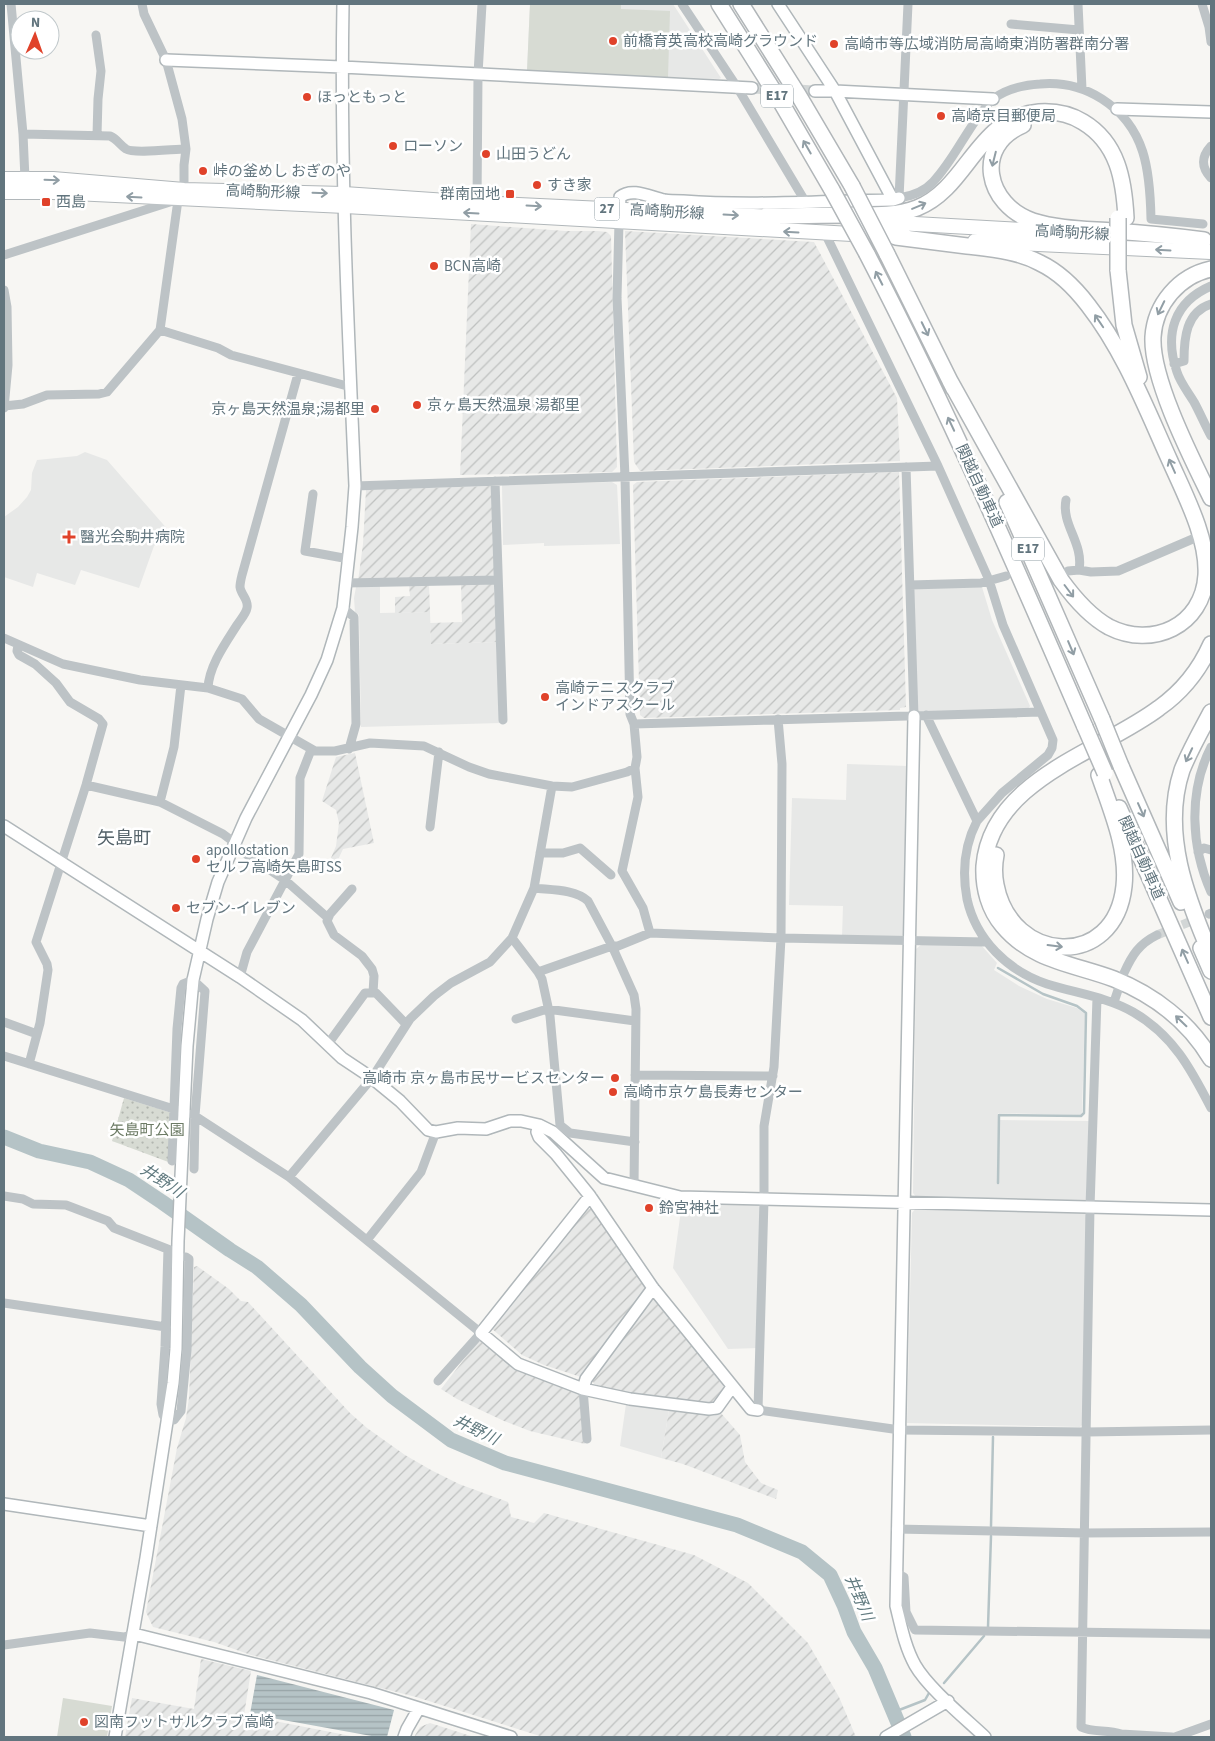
<svg xmlns="http://www.w3.org/2000/svg" width="1215" height="1741" viewBox="0 0 1215 1741" font-family="'Source Sans 3','Noto Sans JP',sans-serif">
	<style>
		.built { fill: #e7e8e7 }
		.industrial { fill: url(#industrial-furrows) }
		.park { fill: url(#park-dots) }
		.pitch { fill: #d7dbd3 }
		.water { fill: url(#water-rules) }
		.lines { fill: none; stroke-linecap: round; stroke-linejoin: round }
		.stream { stroke: #b5c3c6; stroke-width: 2.5 }
		.river { stroke: #b5c3c6; stroke-width: 15 }
		.street-tunnel { stroke: #d2d6d6; stroke-width: 9; stroke-dasharray: 9 4.5; stroke-linecap: butt }
		.secondary-tunnel { stroke: #d2d6d6; stroke-width: 11; stroke-dasharray: 11 5.5; stroke-linecap: butt }
		.secondary-casing { stroke: #b0b7ba; stroke-width: 14 }
		.primary-casing { stroke: #b1b7ba; stroke-width: 16 }
		.highway-casing { stroke: #b1b6b9; stroke-width: 18 }
		.street { stroke: #bdc3c6; stroke-width: 9 }
		.secondary { stroke: #fff; stroke-width: 11 }
		.primary { stroke: #fff; stroke-width: 14 }
		.highway { stroke: #fff; stroke-width: 15 }
		.highway-bridge-casing { stroke: #b1b6b9; stroke-width: 18; stroke-linecap: butt }
		.highway-bridge { stroke: #fff; stroke-width: 15 }
		.oneway { stroke: #919ea5 }
		.poi-dot { fill: #e0422a; stroke: #fff; stroke-width: 2 }
		.labels { text-anchor: middle; dominant-baseline: central; stroke-width: 5; stroke-linejoin: round; paint-order: stroke }
		.shield { fill: #fff; stroke: #919ea5; stroke-width: 1 }
		.shield-label { font-size: 14px; font-weight: bold; fill: #62757e }
		.poi-label { font-size: 15px; fill: #62757e; stroke: #fff; text-anchor: start }
		.street-label { font-size: 15px; fill: #62757e; stroke: #fff }
		.park-label { font-size: 15px; fill: #6c7b65; stroke: #fff }
		.water-label { font-size: 16px; font-style: italic; fill: #627b80; stroke: #fff }
		.quarter-label { font-size: 18px; fill: #546269; stroke: #fff }
	</style>
	<defs>
		<pattern id="industrial-furrows" width="10" height="10" patternUnits="userSpaceOnUse" patternTransform="scale(1.25)"><rect width="10" height="10" fill="#e7e8e7"/><path d="M-1 1l2-2M0 10L10 0M9 11l2-2" fill="none" stroke="#bfc1c0"/></pattern>
		<pattern id="park-dots" width="8" height="8" patternUnits="userSpaceOnUse" patternTransform="scale(1.25)"><rect width="8" height="8" fill="#d7dbd3"/><path d="M2 2h.1M6 6h.1" fill="none" stroke="#b2b6b0" stroke-width="1.8" stroke-linecap="round"/></pattern>
		<pattern id="water-rules" width="6" height="5" patternUnits="userSpaceOnUse" patternTransform="scale(1.25)"><rect width="6" height="5" fill="#b5c3c6"/><path d="M0 2.5h6" fill="none" stroke="#97a3a6"/></pattern>
	</defs>
	<rect width="100%" height="100%" fill="#f7f6f3"/>
	<!-- built -->
	<path class="built" d="M530,4H673L721,78L719,79L527,71Z
		M85,452L107,460L169,531L154,546L139,588L81,570L75,585L37,573L33,587L4,577V517L18,507L27,497L31,490L32,473L37,460L77,456Z
		M612,482L617,485L620,544L544,546V543L503,545L502,485Z
		M380,586V613L430,612L431,644L496,642L500,723L361,727L359,615L355,612L354,598L356,587Z
		M982,587L992,620L1030,706L1028,709L917,712L912,588Z
		M847,764L908,766L904,934L900,938L842,937L843,906L789,905L792,798L846,800Z
		M922,944L981,945L997,963L994,970L1019,986L1047,999L1077,1008L1085,1014L1082,1112L1081,1115L998,1113V1120L1089,1121L1086,1200L1084,1202L917,1198L913,1193L916,949Z
		M682,1203L758,1205L761,1210L758,1348L728,1349L673,1268Z
		M916,1208L1084,1211L1086,1216L1083,1424L1080,1427L907,1423L912,1213Z
		M626,1404L669,1410L661,1458L620,1446Z"/>
	<!-- industrial -->
	<path class="industrial" d="M471,224L565,231H598L607,232L611,236L617,467L612,472L460,475Z
		M625,231L814,242L897,398L900,461L640,471L634,462Z
		M899,472L906,707L900,708V710L644,718L640,715L633,485L637,482Z
		M491,486L495,577L358,581L363,544L366,490Z
		M494,583L496,642L431,644L430,623L462,622L461,584Z
		M429,584L430,612L395,613V597L410,596L409,585Z
		M355,753L374,843L343,849L337,862L331,858L336,846L339,823L336,810L322,801L336,757Z
		M586,1209H592L645,1284V1291L581,1377L544,1365L522,1355L491,1328Z
		M197,1266L229,1289L241,1301L248,1302L350,1413L367,1428L405,1455L431,1470L459,1484L508,1502L511,1517L534,1523L544,1513L694,1555L748,1583L808,1643L839,1697L856,1737H543L416,1697L251,1655L214,1642L153,1627L146,1612L177,1448L186,1418L189,1398L194,1267Z
		M650,1300H658L718,1379L724,1384V1390L715,1403L707,1405L628,1394L594,1384L592,1379Z
		M479,1340H483L579,1392L581,1396L585,1444L530,1431L504,1421L457,1399L441,1389Z
		M669,1410L714,1416L720,1412L740,1435L745,1462L761,1483L778,1490L776,1499L683,1464L661,1458Z
		M201,1659L251,1671L244,1715L356,1737H125L132,1698L194,1709Z
		M430,1723L474,1737H414L420,1727Z"/>
	<!-- park -->
	<path class="park" d="M124,1098L172,1113L171,1163L112,1141Z"/>
	<!-- pitch -->
	<path class="pitch" d="M530,4H621V9L670,11L668,77L527,71Z
		M63,1698L112,1706L107,1737H57Z"/>
	<!-- water -->
	<path class="water" d="M257,1675L394,1710L387,1737H377L250,1714Z"/>
	<g class="lines">
		<!-- stream -->
		<path class="stream" d="M998,968L1043,994L1077,1006L1086,1013L1084,1113L1081,1116L999,1115L998,1183
			M991,1526L993,1437
			M988,1627L991,1536
			M944,1683L984,1636
			M894,1712L925,1700L929,1693"/>
		<!-- river -->
		<path class="river" d="M4,1137L39,1151L90,1162L129,1180L162,1202L230,1250L257,1267L301,1305L360,1367L392,1396L451,1440L505,1463L737,1525L802,1552L830,1575L844,1605L854,1632L875,1668L904,1737"/>
		<!-- street-tunnel -->
		<path class="street-tunnel" d="M1157,935L1209,914"/>
		<!-- secondary-tunnel -->
		<path class="secondary-tunnel" d="M752,88L815,91"/>
		<defs>
			<path id="secondary" d="M778,4L835,91L893,200
				M166,60L342,67L752,88
				M815,91H835L993,99
				M1117,109L1211,112
				M619,218L620,197C632,187 650,197 664,200C670,201 676,201 683,201C752,206 823,201 893,200L899,198
				M914,716L896,1606C901,1626 905,1647 915,1665C928,1688 966,1719 985,1737
				M4,826L240,977L302,1020L342,1058L372,1078L400,1101L428,1130L436,1132L458,1128L486,1129L510,1121H521L539,1125L553,1132L604,1178L680,1197L1211,1210
				M539,1125L537,1132L539,1137L556,1154L590,1196L653,1288L751,1409L758,1410
				M590,1196L481,1333L518,1364L583,1389L630,1399L709,1409L717,1408L732,1387
				M583,1389L586,1379L653,1288
				M4,1504L151,1526
				M134,1634L371,1693L511,1737
				M115,1737L146,1558L173,1383L176,1349L178,1241L187,1046L193,980L207,919L218,882L246,818L311,695L327,660L343,608L352,527L355,486C348,325 340,164 343,4
				M404,1737L407,1729L419,1708
				M886,1737L948,1701"/>
			<path id="primary" d="M4,179H53L184,190L344,194L477,203L777,217
				M4,192H53L345,206L906,237
				M861,221L1059,232
				M975,241L1211,252"/>
			<path id="highway" d="M719,4L782,104L832,190
				M741,4L799,96L852,186
				M1023,125C973,146 986,205 1033,221C1058,229 1087,229 1113,231C1143,233 1174,236 1204,240
				M766,216C794,216 822,215 850,215C872,215 896,216 917,208C969,187 976,118 1039,112C1055,111 1070,114 1083,122C1118,143 1124,180 1126,218
				M896,237C920,240 943,243 967,246C992,249 1018,251 1040,263C1059,272 1075,288 1088,305C1124,351 1146,408 1170,461C1185,495 1208,538 1206,575C1203,626 1152,649 1109,627C1089,616 1074,598 1061,580L950,381
				M867,254C947,408 1016,567 1085,727
				M887,254L954,389
				M1211,269C1179,276 1155,304 1153,337C1151,379 1192,459 1211,498
				M1118,270L1124,325L1139,377
				M1007,502L1102,719
				M1211,644C1199,671 1183,691 1159,708C1101,752 991,779 984,866C983,888 989,910 1003,926C1032,961 1074,964 1114,979C1154,995 1189,1022 1211,1059
				M1211,712C1201,731 1190,750 1182,770C1161,833 1187,898 1211,955
				M1121,766L1181,902
				M1119,808L1211,1017
				M996,855C994,865 994,875 996,885C1011,964 1115,971 1124,886C1128,849 1111,810 1099,775
				M1201,948L1211,971"/>
		</defs>
		<!-- secondary casing -->
		<use href="#secondary" class="secondary-casing"/>
		<!-- primary casing -->
		<use href="#primary" class="primary-casing"/>
		<!-- highway casing -->
		<use href="#highway" class="highway-casing"/>
		<!-- street -->
		<path class="street" d="M11,4L23,134L25,179
			M142,4L144,14L166,60L182,119L186,149L184,165V190L182,193
			M682,4L737,87L805,201
			M908,4L899,198C912,196 924,192 933,182C952,162 964,135 981,113C985,109 989,102 993,99C1006,89 1024,85 1040,84C1062,82 1083,87 1102,99C1146,127 1150,171 1151,219L1203,224
			M1078,4L1082,89
			M1202,4L1209,27L1211,42
			M1011,24L1079,30
			M96,35L101,71L98,99L97,135
			M23,134L110,136C117,139 120,145 126,149C134,154 174,149 186,149
			M1211,146C1201,157 1201,167 1211,178
			M477,203L478,74L482,4
			M619,222L617,298L625,477L630,714L634,724L1040,712
			M825,233L938,466L989,580L1003,625L1053,740L1052,748L1048,755L1002,793L977,821
			M4,255L173,201
			M1211,286C1174,302 1164,334 1177,372C1180,382 1188,392 1194,402C1200,413 1205,425 1211,436
			M4,290L7,307L8,365L4,408
			M160,330L218,348L231,355L351,387
			M1174,364L1184,361C1184,338 1186,312 1211,304
			M4,406L23,404L47,395L99,394L107,392L160,330L178,200
			M906,467L914,716
			M495,481L503,720
			M355,486L938,466
			M313,494L305,551L349,559
			M1066,500C1061,525 1084,543 1079,570
			M1068,571L1079,570L1091,572L1118,571L1195,538
			M346,583L498,580
			M910,585L981,583L1006,576
			M343,608L354,617L356,724L349,749
			M4,638L63,664L140,680L208,688L242,699L259,719L315,751H335L370,743L424,746L469,767L489,774L552,786L572,787L627,772L635,768
			M18,645L17,651L19,655L35,664L56,683L70,702L99,719L103,724L86,785L36,942L47,964L48,970L40,1023L29,1064
			M208,688C209,666 225,644 237,625C240,620 246,614 247,608C249,600 241,595 240,587C240,583 241,579 242,575L298,374
			M926,715L977,821C964,846 962,872 967,899C976,940 1008,971 1047,984C1075,993 1107,997 1133,1012C1173,1035 1191,1069 1211,1108
			M778,719L782,764L781,938L774,1067L764,1126V1200L758,1410L900,1430L1087,1432L1211,1430
			M634,724L637,757L635,768L638,797L622,871L643,908L650,933
			M1211,747C1188,792 1191,847 1211,892
			M86,785L160,802L223,834L235,843L243,852L285,880L328,918
			M160,802L174,747L181,685
			M430,827L439,752
			M1198,852L1204,848L1211,850
			M540,853H563L580,848L611,875
			M534,888C551,890 575,889 588,901L612,946L538,972
			M352,889L330,914L327,921L334,935L362,956L372,969L374,976L373,993
			M1209,914L1211,913
			M512,938L538,972L542,979L550,1016L560,1125L570,1133L635,1142
			M1124,973C1132,955 1139,944 1157,935
			M240,977L247,952L299,854L300,778L311,750
			M1097,998L1090,1207L1081,1727C1093,1733 1108,1729 1121,1734V1737
			M1114,1002L1118,990
			M516,1019L547,1009L635,1021
			M4,1022L37,1034
			M328,1044L365,993H376L406,1024
			M4,1056L177,1110
			M635,1075L773,1076
			M192,1114L289,1177L481,1333L438,1381
			M172,1161L177,1029L181,988L183,984L193,980L205,991L195,1116L194,1169
			M289,1177L372,1078L410,1019L434,996L451,983L490,962L512,938L534,888L552,786
			M634,1186L636,1009L634,995L612,946H618L650,933L781,938L985,942
			M4,1196L23,1199L33,1204L66,1205L108,1221L114,1228L170,1250
			M367,1240L421,1172L436,1132
			M168,1249L165,1347L161,1404L163,1415L168,1420H174L181,1411L187,1350L189,1259L186,1257
			M4,1303L166,1327
			M583,1389L587,1439
			M896,1529L1085,1533L1211,1532
			M896,1573L904,1577L906,1612L915,1630L1211,1634
			M4,1645L90,1633L124,1637L134,1634
			M1121,1734L1172,1737
			M1175,1737L1211,1724"/>
		<!-- secondary -->
		<use href="#secondary" class="secondary"/>
		<!-- primary -->
		<use href="#primary" class="primary"/>
		<!-- highway -->
		<use href="#highway" class="highway"/>
		<defs>
			<path id="highway-bridge" d="M852,186L887,254
				M832,190L867,254
				M1118,218V270
				M1102,719L1121,766
				M1085,727L1105,773"/>
		</defs>
		<!-- highway-bridge casing -->
		<use href="#highway-bridge" class="highway-bridge-casing"/>
		<!-- highway-bridge -->
		<use href="#highway-bridge" class="highway-bridge"/>
	</g>
	<!-- one-way arrows -->
	<defs><path id="oneway-shaft" d="M-6 0H5M1.5-3L5.5 0L1.5 3" fill="none" stroke-width="1.6" stroke-linecap="round" stroke-linejoin="round" transform="scale(1.25)"/></defs>
	<g class="oneway">
		<use href="#oneway-shaft" transform="translate(807 147) rotate(-120)"/>
		<use href="#oneway-shaft" transform="translate(994 159) rotate(104)"/>
		<use href="#oneway-shaft" transform="translate(52 180) rotate(2)"/>
		<use href="#oneway-shaft" transform="translate(320 193) rotate(2)"/>
		<use href="#oneway-shaft" transform="translate(134 197) rotate(-177)"/>
		<use href="#oneway-shaft" transform="translate(534 206) rotate(3)"/>
		<use href="#oneway-shaft" transform="translate(919 206) rotate(-23)"/>
		<use href="#oneway-shaft" transform="translate(471 213) rotate(-177)"/>
		<use href="#oneway-shaft" transform="translate(731 215) rotate(3)"/>
		<use href="#oneway-shaft" transform="translate(791 232) rotate(-177)"/>
		<use href="#oneway-shaft" transform="translate(1163 250) rotate(-177)"/>
		<use href="#oneway-shaft" transform="translate(879 278) rotate(-117)"/>
		<use href="#oneway-shaft" transform="translate(1161 308) rotate(116)"/>
		<use href="#oneway-shaft" transform="translate(1099 321) rotate(-124)"/>
		<use href="#oneway-shaft" transform="translate(925 329) rotate(64)"/>
		<use href="#oneway-shaft" transform="translate(951 424) rotate(-115)"/>
		<use href="#oneway-shaft" transform="translate(1172 466) rotate(-114)"/>
		<use href="#oneway-shaft" transform="translate(1069 591) rotate(53)"/>
		<use href="#oneway-shaft" transform="translate(1071 648) rotate(67)"/>
		<use href="#oneway-shaft" transform="translate(1189 755) rotate(115)"/>
		<use href="#oneway-shaft" transform="translate(1141 810) rotate(66)"/>
		<use href="#oneway-shaft" transform="translate(1055 946) rotate(7)"/>
		<use href="#oneway-shaft" transform="translate(1185 956) rotate(-114)"/>
		<use href="#oneway-shaft" transform="translate(1181 1021) rotate(-136)"/>
	</g>
	<!-- markers -->
	<g class="poi-dot">
		<circle cx="613" cy="41" r="5"/>
		<circle cx="834" cy="44" r="5"/>
		<circle cx="307" cy="97" r="5"/>
		<circle cx="941" cy="116" r="5"/>
		<circle cx="393" cy="146" r="5"/>
		<circle cx="486" cy="154" r="5"/>
		<circle cx="203" cy="171" r="5"/>
		<circle cx="537" cy="185" r="5"/>
		<rect x="505" y="189" width="10" height="10" rx="2.5"/>
		<rect x="41" y="197" width="10" height="10" rx="2.5"/>
		<circle cx="434" cy="266" r="5"/>
		<circle cx="417" cy="405" r="5"/>
		<circle cx="375" cy="409" r="5"/>
		<path d="M66.5 529.5h5v5h5v5h-5v5h-5v-5h-5v-5h5z"/>
		<circle cx="545" cy="697" r="5"/>
		<circle cx="196" cy="859" r="5"/>
		<circle cx="176" cy="908" r="5"/>
		<circle cx="615" cy="1078" r="5"/>
		<circle cx="613" cy="1092" r="5"/>
		<circle cx="649" cy="1208" r="5"/>
		<circle cx="84" cy="1722" r="5"/>
	</g>
	<g class="labels">
		<!-- shield labels -->
		<g class="shield">
			<rect x="761" y="84.5" width="32" height="23" rx="4"/>
			<rect x="594.5" y="197.5" width="25" height="23" rx="4"/>
			<rect x="1012" y="537.5" width="32" height="23" rx="4"/>
		</g>
		<g class="shield-label">
			<text x="777" y="96">E17</text>
			<text x="607" y="209">27</text>
			<text x="1028" y="549">E17</text>
		</g>
		<!-- poi labels -->
		<g class="poi-label">
			<text x="623" y="41">前橋育英高校高崎グラウンド</text>
			<text x="844" y="44">高崎市等広域消防局高崎東消防署群南分署</text>
			<text x="317" y="97">ほっともっと</text>
			<text x="951" y="116">高崎京目郵便局</text>
			<text x="403" y="146">ローソン</text>
			<text x="496" y="154">山田うどん</text>
			<text x="213" y="171">峠の釜めし おぎのや</text>
			<text x="547" y="185">すき家</text>
			<text x="500" y="194" text-anchor="end">群南団地</text>
			<text x="56" y="202">西島</text>
			<text x="444" y="266">BCN高崎</text>
			<text x="427" y="405">京ヶ島天然温泉 湯都里</text>
			<text x="365" y="409" text-anchor="end">京ヶ島天然温泉;湯都里</text>
			<text x="80" y="537">醫光会駒井病院</text>
			<text x="555" y="688">高崎テニスクラブ<tspan x="555" dy="17">インドアスクール</tspan></text>
			<text x="206" y="850">apollostation<tspan x="206" dy="17">セルフ高崎矢島町SS</tspan></text>
			<text x="186" y="908">セブン-イレブン</text>
			<text x="605" y="1078" text-anchor="end">高崎市 京ヶ島市民サービスセンター</text>
			<text x="623" y="1092">高崎市京ケ島長寿センター</text>
			<text x="659" y="1208">鈴宮神社</text>
			<text x="94" y="1722">図南フットサルクラブ高崎</text>
		</g>
		<!-- street labels -->
		<g class="street-label">
			<text transform="translate(263 192) rotate(2)">高崎駒形線</text>
			<text transform="translate(667 212) rotate(3)">高崎駒形線</text>
			<text transform="translate(1072 233) rotate(3)">高崎駒形線</text>
			<text transform="translate(979 486) rotate(65)">関越自動車道</text>
			<text transform="translate(1141 858) rotate(66)">関越自動車道</text>
		</g>
		<!-- park labels -->
		<g class="park-label">
			<text x="147" y="1130">矢島町公園</text>
		</g>
		<!-- water labels -->
		<g class="water-label">
			<text transform="translate(162 1181) rotate(33)">井野川</text>
			<text transform="translate(476 1430) rotate(26)">井野川</text>
			<text transform="translate(859 1598) rotate(67)">井野川</text>
		</g>
		<!-- quarter labels -->
		<g class="quarter-label">
			<text x="124" y="838">矢島町</text>
		</g>
	</g>
	<!-- border -->
	<rect width="1215" height="1741" fill="none" stroke="#62757e" stroke-width="10"/>
	<!-- north arrow -->
	<g transform="translate(35 35) rotate(2)"><circle r="24" fill="#ffffff" stroke="#c0c8cb"/>
	<path d="M0-4L9 19L0 12L-9 19Z" fill="#e0422a"/>
	<text y="-8" font-size="14" font-weight="bold" text-anchor="middle" fill="#62757e">N</text>
	</g>
</svg>
